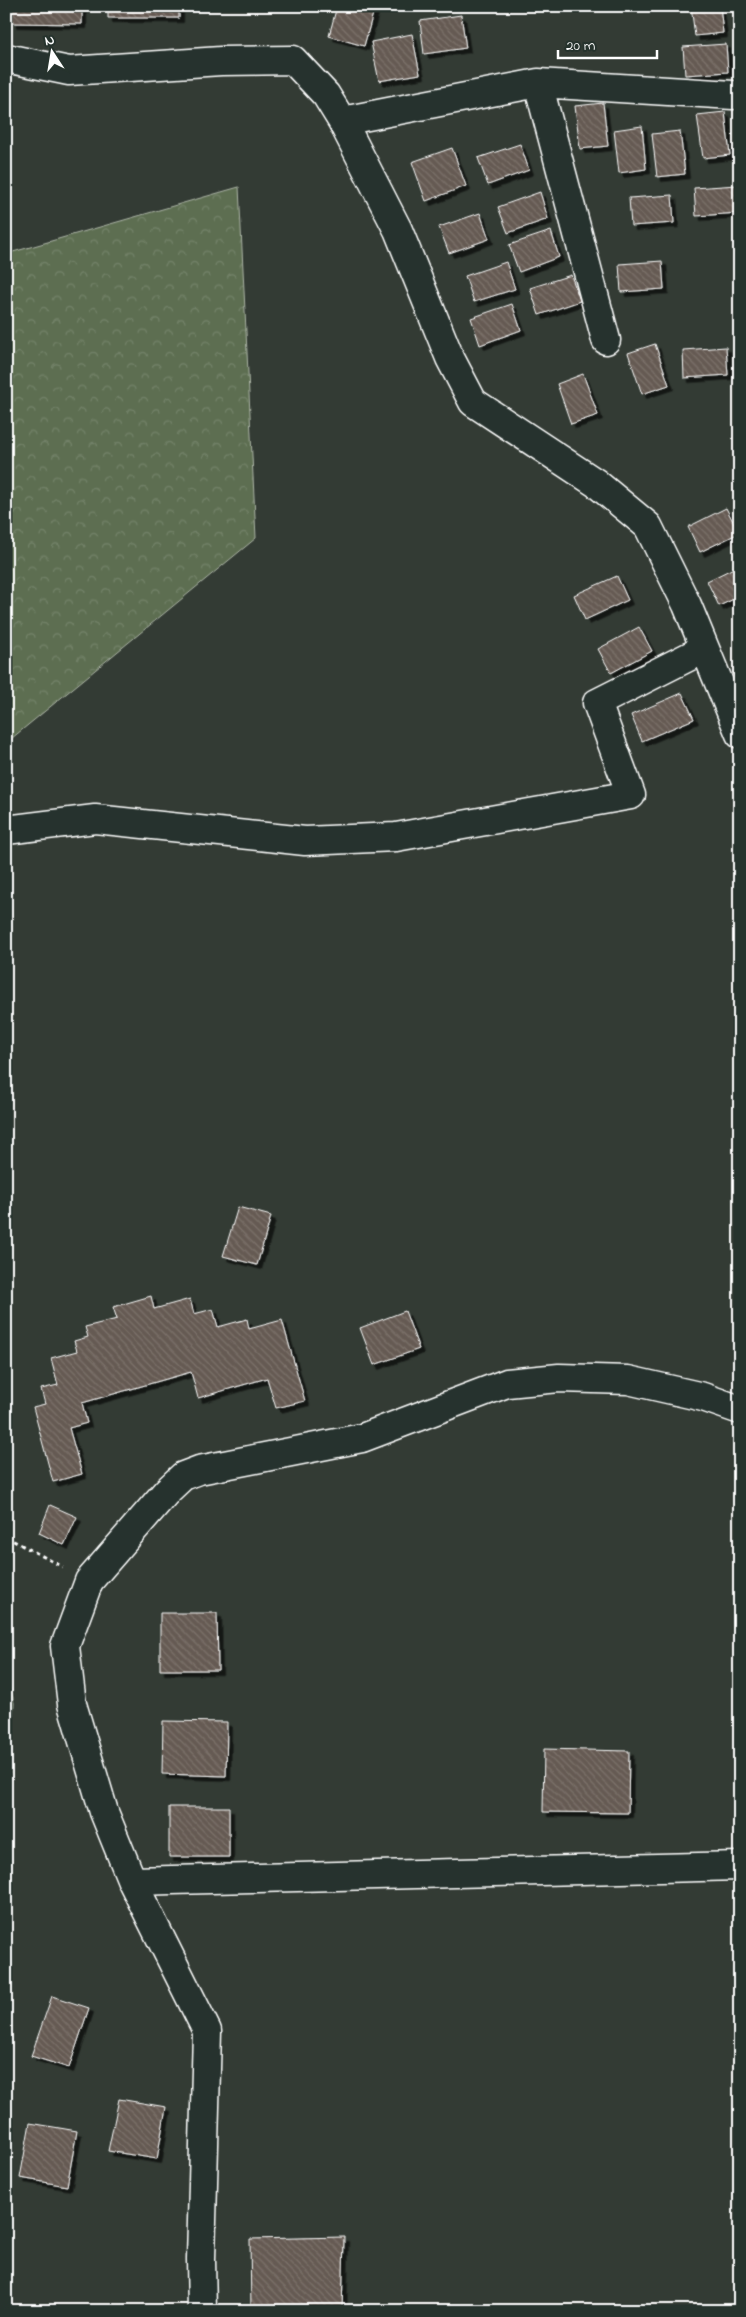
<svg xmlns="http://www.w3.org/2000/svg" width="746" height="2317" viewBox="0 0 746 2317" font-family="'Indie Flower',sans-serif">
	<style>
		.forest { fill: url(#forest-crowns); stroke: #aeb6a8 }
		.building { fill: url(#building-back-hatch); stroke: #fff; filter: url(#shadow) }
		.lines { fill: none; stroke-linecap: round; stroke-linejoin: round }
		.minor-casing { stroke: #fff; stroke-width: 31 }
		.path { stroke: #fff; stroke-width: 3; stroke-dasharray: 4 4; stroke-linecap: butt }
		.minor { stroke: #26332d; stroke-width: 28 }
	</style>
	<defs>
		<pattern id="forest-crowns" width="20" height="18" patternUnits="userSpaceOnUse" patternTransform="scale(1.25)"><rect width="20" height="18" fill="#5d6e51"/><path d="M2 6a3 3 0 1 1 6 0M12 15a3 3 0 1 1 6 0" fill="none" stroke="#75846b"/></pattern>
		<pattern id="building-back-hatch" width="6" height="6" patternUnits="userSpaceOnUse" patternTransform="scale(1.25)"><rect width="6" height="6" fill="#655a52"/><path d="M-1 5l2 2M0 0l6 6M5-1l2 2" fill="none" stroke="#7c736c"/></pattern>
		<filter id="shadow"><feDropShadow dx="4.5" dy="4.5" stdDeviation="0" flood-color="#0009"/></filter>
	</defs>
	<rect width="100%" height="100%" fill="#333b34"/>
	<filter id="ink" filterUnits="userSpaceOnUse"><feTurbulence type="fractalNoise" baseFrequency=".02" numOctaves="2"/><feDisplacementMap in="SourceGraphic" scale="10" xChannelSelector="R" yChannelSelector="G"/><feConvolveMatrix kernelMatrix="1 2 1 2 8 2 1 2 1" color-interpolation-filters="sRGB"/></filter>
	<g filter="url(#ink)">
		<!-- forest -->
		<path class="forest" d="M239,187L256,538L6,743V254Z
			M6,1667L14,1703L6,1832Z"/>
		<!-- building -->
		<path class="building" d="M12,6H82V24L12,23Z
			M108,6H179V18H108Z
			M337,6H375L364,46L329,36Z
			M691,6H720L723,33L695,36Z
			M461,15L466,48L424,54L420,21Z
			M412,34L420,74L379,81L371,42Z
			M726,44L728,72L685,75L683,47Z
			M603,103L608,146L580,149L575,106Z
			M725,112L730,155L703,158L697,115Z
			M642,126L646,169L619,173L614,130Z
			M680,131L685,174L657,177L652,134Z
			M520,144L529,170L488,185L478,158Z
			M452,148L466,186L426,201L412,162Z
			M737,185L739,213L696,216L694,188Z
			M540,192L548,219L508,233L498,207Z
			M672,195L674,223L631,226L629,198Z
			M480,213L489,239L449,253L439,227Z
			M551,231L559,257L519,272L509,245Z
			M662,261L664,289L621,292L619,264Z
			M506,262L515,289L474,302L465,276Z
			M571,275L580,301L539,315L530,288Z
			M512,304L521,330L480,345L471,318Z
			M655,344L669,385L642,394L628,353Z
			M726,347L728,375L684,378L683,350Z
			M583,374L598,415L571,424L557,384Z
			M726,508L739,533L700,552L688,527Z
			M740,565V596L719,606L707,581Z
			M617,576L628,600L585,620L574,595Z
			M639,627L652,651L611,673L598,649Z
			M682,693L694,719L642,741L631,715Z
			M238,1207L271,1216L257,1265L223,1256Z
			M151,1296L154,1309L190,1299L194,1314L213,1309L218,1327L247,1319L249,1329L282,1320L305,1401L276,1408L267,1378L198,1398L191,1372L82,1403L87,1423L69,1428L82,1474L53,1482L33,1407L45,1404L41,1389L58,1385L51,1358L77,1351L74,1341L88,1337L85,1327L117,1319L113,1307Z
			M405,1311L419,1349L374,1365L360,1328Z
			M50,1505L77,1517L64,1545L39,1533Z
			M160,1613H217L218,1670H160Z
			M163,1721L227,1722L226,1776L162,1774Z
			M544,1749L629,1751L628,1813L543,1812Z
			M169,1807H229V1857H169Z
			M52,1996L89,2008L69,2068L31,2056Z
			M119,2099L166,2107L157,2159L108,2151Z
			M30,2123L77,2131L67,2186L20,2178Z
			M344,2237L342,2311H251L250,2239Z"/>
		<g class="lines">
			<defs>
				<path id="minor" d="M6,58L69,71L221,61L293,60L326,95L342,121L398,230L450,358L473,402L596,483L648,526L687,605L740,734
					M538,83L733,95
					M342,121L538,83L606,340
					M6,830L95,819L305,841L396,837L631,795L597,703L704,649
					M132,1881L740,1866
					M202,2311L201,2259L207,2031L132,1881L104,1812L72,1704L65,1646L89,1581L167,1491L183,1476L199,1470L362,1438L507,1383L559,1378L628,1380L703,1397L740,1410"/>
			</defs>
			<!-- minor casing -->
			<use href="#minor" class="minor-casing"/>
			<!-- path -->
			<path class="path" d="M6,1537L63,1567"/>
			<!-- minor -->
			<use href="#minor" class="minor"/>
		</g>
	</g>
	<!-- margin -->
	<rect width="746" height="2317" fill="none" stroke="#26332d" stroke-width="25"/>
	<rect x="12" y="12" width="721" height="2292" fill="none" stroke="#fff" stroke-width="2" filter="url(#ink)"/>
	<!-- north arrow -->
	<g transform="translate(52 52) rotate(348)" stroke="#26332d" stroke-width="4" paint-order="stroke">
	<path d="M0-4L9 19L0 12L-9 19Z" fill="#ffffff"/>
	<text y="-8" font-size="14" font-weight="bold" text-anchor="middle" fill="#ffffff">N</text>
	</g>
	<!-- scale -->
	<path d="M558 50v8h99v-8" fill="none" stroke="#ffffff" stroke-width="2.5"/>
	<text x="566" y="50" font-size="15" fill="#ffffff" stroke="#26332d" stroke-width="4" paint-order="stroke">20 m</text>
</svg>
